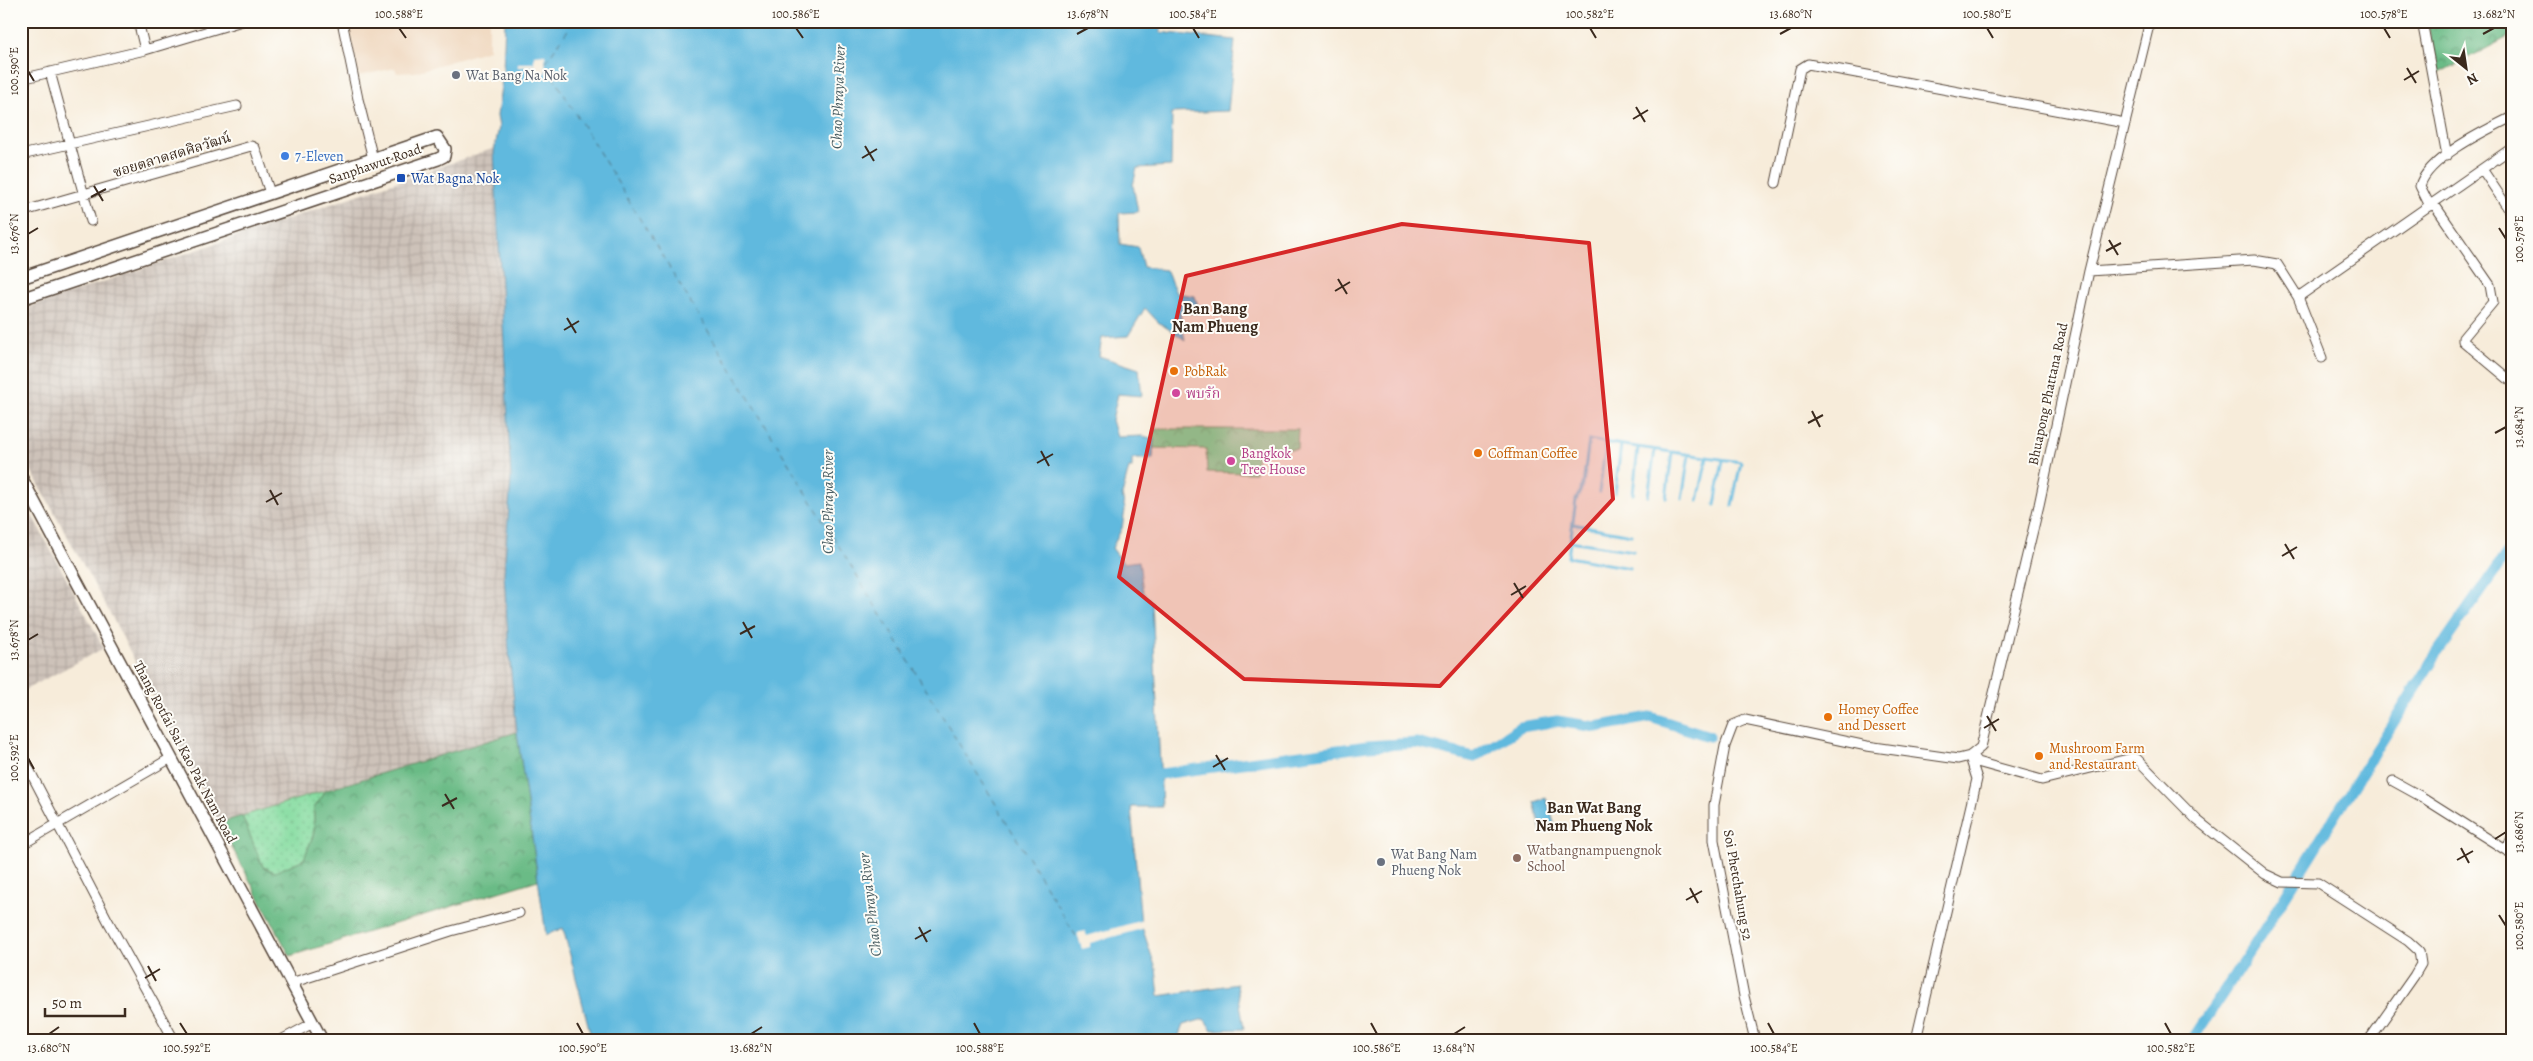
<svg xmlns="http://www.w3.org/2000/svg" width="2533" height="1061" viewBox="0 0 2533 1061" font-family="Alegreya,'Noto Serif Thai',serif">
	<style>
		.built { fill: #efd6bc }
		.industrial { fill: url(#industrial-grid) }
		.grass { fill: url(#grass-dots); stroke: #5f825e }
		.forest { fill: url(#forest-crowns); stroke: #527252 }
		.park { fill: url(#park-crowns); stroke: #5f825e }
		.water { fill: #61b9de; stroke: #4e727e }
		.pier { fill: #f7ecda }
		.lines { fill: none; stroke-linecap: round; stroke-linejoin: round }
		.stream { stroke: #61b9de; stroke-width: 3 }
		.canal { stroke: #61b9de; stroke-width: 11 }
		.ferry { stroke: #485c61; stroke-width: 1; stroke-dasharray: 6 5; stroke-linecap: butt }
		.street-casing { stroke: #57473a; stroke-width: 11 }
		.secondary-casing { stroke: #57473a; stroke-width: 14 }
		.street { stroke: #fff; stroke-width: 9 }
		.secondary { stroke: #fff; stroke-width: 11 }
		.marked { fill: #d62828; fill-opacity: 0.2; stroke: #d62828; stroke-width: 4; stroke-linejoin: round }
		.ticks { fill: none; stroke: #3b2a1e; stroke-width: 2 }
		.worship-dot { fill: #6b7280; stroke: #fdfcf7; stroke-width: 2 }
		.shop-dot { fill: #3f7fe0; stroke: #fdfcf7; stroke-width: 2 }
		.transit-dot { fill: #1a4fb4; stroke: #fdfcf7; stroke-width: 2 }
		.food-dot { fill: #e8710a; stroke: #fdfcf7; stroke-width: 2 }
		.hotel-dot { fill: #d1479c; stroke: #fdfcf7; stroke-width: 2 }
		.education-dot { fill: #8d6e63; stroke: #fdfcf7; stroke-width: 2 }
		.labels { text-anchor: middle; dominant-baseline: central; stroke-width: 4; stroke-linejoin: round; paint-order: stroke }
		.worship-label { font-size: 14px; fill: #5b616d; stroke: #fdfcf7; text-anchor: start }
		.street-label { font-size: 14px; fill: #3b2a1e; stroke: #fdfcf7 }
		.shop-label { font-size: 14px; fill: #366cbe; stroke: #fdfcf7; text-anchor: start }
		.transit-label { font-size: 14px; fill: #164399; stroke: #fdfcf7; text-anchor: start }
		.food-label { font-size: 14px; fill: #c56008; stroke: #fdfcf7; text-anchor: start }
		.hotel-label { font-size: 14px; fill: #b23c85; stroke: #fdfcf7; text-anchor: start }
		.education-label { font-size: 14px; fill: #785e54; stroke: #fdfcf7; text-anchor: start }
		.water-label { font-size: 15px; font-style: italic; fill: #485c61; stroke: #fdfcf7 }
		.quarter-label { font-size: 16px; font-weight: bold; fill: #3b2a1e; stroke: #fdfcf7 }
		.neatline { fill: none; stroke: #3b2a1e; stroke-width: 2 }
		.ticks-label { font-size: 12px; text-anchor: middle; fill: #3b2a1e }
	</style>
	<defs>
		<pattern id="industrial-grid" width="8" height="8" patternUnits="userSpaceOnUse" patternTransform="scale(1.25)"><rect width="8" height="8" fill="#cdc2b9"/><path d="M0 4h8M4 0v8" fill="none" stroke="#b1a79f"/></pattern>
		<pattern id="grass-dots" width="8" height="8" patternUnits="userSpaceOnUse" patternTransform="scale(1.25)"><rect width="8" height="8" fill="#83db9f"/><path d="M2 2h.1M6 6h.1" fill="none" stroke="#72bc88" stroke-width="1.8" stroke-linecap="round"/></pattern>
		<pattern id="forest-crowns" width="20" height="18" patternUnits="userSpaceOnUse" patternTransform="scale(1.25)"><rect width="20" height="18" fill="#6abb86"/><path d="M2 6a3 3 0 1 1 6 0M12 15a3 3 0 1 1 6 0" fill="none" stroke="#58986d"/></pattern>
		<pattern id="park-crowns" width="20" height="18" patternUnits="userSpaceOnUse" patternTransform="scale(1.25)"><rect width="20" height="18" fill="#83db9f"/><path d="M2 6a3 3 0 1 1 6 0M12 15a3 3 0 1 1 6 0" fill="none" stroke="#72bc88"/></pattern>
	</defs>
	<rect width="100%" height="100%" fill="#fdfcf7"/>
	<filter id="ink" filterUnits="userSpaceOnUse"><feTurbulence type="fractalNoise" baseFrequency=".02" numOctaves="2"/><feDisplacementMap in="SourceGraphic" scale="10" xChannelSelector="R" yChannelSelector="G"/><feConvolveMatrix kernelMatrix="1 2 1 2 8 2 1 2 1" color-interpolation-filters="sRGB"/></filter>
	<filter id="wash" filterUnits="userSpaceOnUse"><feTurbulence type="fractalNoise" baseFrequency=".0096" numOctaves="4" result="noise"/><feDisplacementMap in="SourceGraphic" scale="20" xChannelSelector="R" yChannelSelector="G"/><feGaussianBlur stdDeviation="1.12" result="paint"/><feColorMatrix in="noise" values="0 0 0 0 0 0 0 0 0 0 0 0 0 0 0 0 0 1.4 0 .05"/><feComposite in="paint" operator="in"/></filter>
	<g filter="url(#wash)">
		<rect width="100%" height="100%" fill="#f7ecda"/>
		<!-- built -->
		<path class="built" d="M354,21H489V50L415,72L397,73L395,68L359,76L347,23Z"/>
		<!-- industrial -->
		<path class="industrial" d="M495,148L511,479L504,573L517,732L219,823L112,617L21,452V310Z
			M21,495L104,648L21,692Z"/>
		<!-- grass -->
		<path class="grass" d="M327,790L314,808V833L304,859L275,872L263,867L242,816Z"/>
		<!-- forest -->
		<path class="forest" d="M2427,21H2512V35L2438,74Z
			M517,732L538,880L290,956L219,823L242,816L263,867L275,872L304,859L314,833V808L327,790Z"/>
		<!-- park -->
		<path class="park" d="M1154,429H1298L1297,449L1257,450L1255,473L1207,472L1206,449L1153,448Z"/>
		<!-- water -->
		<path class="water" d="M505,21H1166L1159,32L1235,40L1228,111L1172,113L1171,166L1137,168L1133,185L1138,212L1119,213L1120,244L1138,247L1143,267L1166,270L1176,293L1195,296L1200,313H1180L1185,340L1158,322L1145,308L1128,336L1102,338L1099,356L1139,369L1142,396L1118,394L1112,420L1117,437L1143,436L1154,439L1153,459H1132V468H1129L1122,495L1125,510L1122,528L1112,548L1123,563L1139,561L1143,592L1152,602L1162,807H1131L1141,924L1156,969L1159,996L1237,984L1244,1029L1212,1030L1204,1019L1183,1025L1177,1040H592L563,928L546,935L517,732L509,653L504,573L511,479L494,152L499,127L497,116L503,71Z
			M1546,798L1555,826L1541,831L1534,802Z"/>
		<!-- pier -->
		<path class="pier" d="M545,54L546,73H534V66L518,67V63H534V55Z
			M1143,920L1145,928L1090,943V947L1082,949L1077,933L1085,931L1087,936Z"/>
		<g class="lines">
			<!-- stream -->
			<path class="stream" d="M1599,492L1606,443
				M1615,493L1621,445
				M1633,494L1638,448
				M1648,496L1655,450
				M1666,498L1672,453
				M1682,499L1689,455
				M1698,501L1707,458
				M1715,505L1723,460
				M1573,524L1631,535
				M1570,541L1633,551
				M1630,568L1568,557L1576,500L1583,485L1589,440L1741,462L1732,506"/>
			<!-- canal -->
			<path class="canal" d="M1146,776L1368,746L1417,743L1474,757L1521,727L1557,721L1596,727L1650,717L1709,736
				M2192,1040L2252,949L2435,656L2512,546"/>
			<!-- ferry -->
			<path class="ferry" d="M574,21L545,63L1079,941"/>
		</g>
	</g>
	<g filter="url(#ink)">
		<g class="lines">
			<defs>
				<path id="street" d="M138,21L145,50
					M342,21L358,99L373,159
					M2422,21L2447,156
					M50,72L91,221
					M21,79L145,50L242,21
					M21,155L237,106
					M2482,169L2512,214
					M1776,183L1800,69L1808,64L2125,123
					M2434,204L2490,285L2493,302L2463,338V341L2512,382
					M2430,206L2420,186C2427,158 2488,129 2512,117
					M21,212L251,146L255,148L270,193
					M2089,271L2254,260L2277,264L2298,297L2322,358
					M2298,297L2512,148
					M21,754L108,921L174,1040
					M1971,755L1977,762L2042,780L2132,758L2137,759L2197,820L2265,874L2282,882L2318,883L2408,941L2419,951L2421,964L2414,976L2369,1040
					M2393,781L2422,797L2512,854
					M21,845L171,758
					M2507,850L2512,837
					M291,983L451,931L519,913
					M281,1040L313,1023
					M1755,1040L1744,996L1714,840V805L1725,746L1733,725L1745,720L1867,746L1958,759L1970,756L1981,747L2039,505L2089,271L2150,21
					M1916,1040L1977,779L1970,757"/>
				<path id="secondary" d="M21,278L437,137L445,149L444,156L438,159L21,299
					M21,477L322,1040"/>
			</defs>
			<!-- street casing -->
			<use href="#street" class="street-casing"/>
			<!-- secondary casing -->
			<use href="#secondary" class="secondary-casing"/>
			<!-- street -->
			<use href="#street" class="street"/>
			<!-- secondary -->
			<use href="#secondary" class="secondary"/>
		</g>
	</g>
	<!-- marked area -->
	<path class="marked" d="M1402,224L1589,243L1613,499L1440,686L1244,679L1119,577L1186,276Z"/>
	<!-- ticks -->
	<path class="ticks" d="M399,28L406,38M796,28L803,38M1193,28L1199,38M1590,28L1596,38M1987,28L1993,38M2384,28L2390,38M1077,34L1088,28M1780,34L1791,28M2483,34L2494,28M2407,68L2416,83M28,71L34,81M2404,80L2419,71M1636,107L1645,122M1633,119L1648,110M865,146L874,161M862,158L877,149M94,186L103,201M91,197L106,189M2499,228L2506,239M28,234L38,228M2109,240L2118,255M2106,251L2121,243M1338,279L1347,294M1335,291L1350,282M567,318L576,333M564,330L579,321M1812,411L1820,427M1808,423L1823,415M2495,433L2506,427M1041,451L1049,466M1037,463L1053,454M270,490L278,505M266,502L282,493M2285,544L2294,559M2282,556L2297,547M1514,583L1523,598M1511,595L1526,586M743,622L752,638M740,634L755,626M28,640L38,634M1987,716L1996,731M1984,728L1999,719M1216,755L1225,770M28,758L34,769M1213,767L1228,758M445,794L454,809M442,806L457,798M2495,839L2506,832M2461,848L2469,863M2457,860L2473,851M1690,888L1698,903M1686,900L1702,891M2499,915L2506,926M919,927L927,942M915,939L931,930M148,966L156,981M145,978L160,969M180,1023L187,1034M577,1023L583,1034M974,1023L980,1034M1371,1023L1377,1034M1768,1023L1774,1034M2165,1023L2171,1034M49,1034L59,1027M751,1034L762,1027M1454,1034L1465,1027"/>
	<!-- markers -->
	<g class="worship-dot">
		<circle cx="456" cy="75" r="5"/>
		<circle cx="1381" cy="862" r="5"/>
	</g>
	<circle class="shop-dot" cx="285" cy="156" r="5"/>
	<rect class="transit-dot" x="396" y="173" width="10" height="10" rx="2.5"/>
	<g class="food-dot">
		<circle cx="1174" cy="371" r="5"/>
		<circle cx="1478" cy="453" r="5"/>
		<circle cx="1828" cy="717" r="5"/>
		<circle cx="2039" cy="756" r="5"/>
	</g>
	<g class="hotel-dot">
		<circle cx="1176" cy="393" r="5"/>
		<circle cx="1231" cy="461" r="5"/>
	</g>
	<circle class="education-dot" cx="1517" cy="858" r="5"/>
	<g class="labels">
		<!-- worship labels -->
		<g class="worship-label">
			<text x="466" y="75">Wat Bang Na Nok</text>
			<text x="1391" y="854">Wat Bang Nam<tspan x="1391" dy="16">Phueng Nok</tspan></text>
		</g>
		<!-- street labels -->
		<g class="street-label">
			<text transform="translate(172 155) rotate(-17)">ซอยตลาดสดศิลวัฒน์</text>
			<text transform="translate(375 164) rotate(-19)">Sanphawut Road</text>
			<text transform="translate(2048 394) rotate(-78)">Bhuapong Phattana Road</text>
			<text transform="translate(185 752) rotate(62)">Thang Rotfai Sai Kao Pak Nam Road</text>
			<text transform="translate(1738 885) rotate(80)">Soi Phetchahung 52</text>
		</g>
		<!-- shop labels -->
		<g class="shop-label">
			<text x="295" y="156">7-Eleven</text>
		</g>
		<!-- transit labels -->
		<g class="transit-label">
			<text x="411" y="178">Wat Bagna Nok</text>
		</g>
		<!-- food labels -->
		<g class="food-label">
			<text x="1184" y="371">PobRak</text>
			<text x="1488" y="453">Coffman Coffee</text>
			<text x="1838" y="709">Homey Coffee<tspan x="1838" dy="16">and Dessert</tspan></text>
			<text x="2049" y="748">Mushroom Farm<tspan x="2049" dy="16">and Restaurant</tspan></text>
		</g>
		<!-- hotel labels -->
		<g class="hotel-label">
			<text x="1186" y="393">พบรัก</text>
			<text x="1241" y="453">Bangkok<tspan x="1241" dy="16">Tree House</tspan></text>
		</g>
		<!-- education labels -->
		<g class="education-label">
			<text x="1527" y="850">Watbangnampuengnok<tspan x="1527" dy="16">School</tspan></text>
		</g>
		<!-- water labels -->
		<g class="water-label">
			<text transform="translate(838 97) rotate(-88)">Chao Phraya River</text>
			<text transform="translate(828 502) rotate(-90)">Chao Phraya River</text>
			<text transform="translate(870 905) rotate(-97)">Chao Phraya River</text>
		</g>
		<!-- quarter labels -->
		<g class="quarter-label">
			<text x="1215" y="309">Ban Bang<tspan x="1215" dy="18">Nam Phueng</tspan></text>
			<text x="1594" y="808">Ban Wat Bang<tspan x="1594" dy="18">Nam Phueng Nok</tspan></text>
		</g>
	</g>
	<!-- margin -->
	<rect width="2533" height="1061" fill="none" stroke="#fdfcf7" stroke-width="55"/>
	<!-- north arrow -->
	<g transform="translate(2466 68) rotate(150)" stroke="#fdfcf7" stroke-width="4" paint-order="stroke">
	<path d="M0-4L9 19L0 12L-9 19Z" fill="#3b2a1e"/>
	<text y="-8" font-size="14" font-weight="bold" text-anchor="middle" fill="#3b2a1e">N</text>
	</g>
	<!-- scale -->
	<path d="M45 1008v8h80v-8" fill="none" stroke="#3b2a1e" stroke-width="2.5"/>
	<text x="52" y="1008" font-size="15" fill="#3b2a1e" stroke="#fdfcf7" stroke-width="4" paint-order="stroke">50 m</text>
	<rect x="28" y="28" width="2478" height="1006" class="neatline"/>
	<g class="ticks-label">
		<text x="399" y="18">100.588°E</text>
		<text x="796" y="18">100.586°E</text>
		<text x="1088" y="18">13.678°N</text>
		<text x="1193" y="18">100.584°E</text>
		<text x="1590" y="18">100.582°E</text>
		<text x="1791" y="18">13.680°N</text>
		<text x="1987" y="18">100.580°E</text>
		<text x="2384" y="18">100.578°E</text>
		<text x="2494" y="18">13.682°N</text>
		<text transform="translate(14 71) rotate(-90)" y="4">100.590°E</text>
		<text transform="translate(14 234) rotate(-90)" y="4">13.676°N</text>
		<text transform="translate(2519 239) rotate(-90)" y="4">100.578°E</text>
		<text transform="translate(2519 427) rotate(-90)" y="4">13.684°N</text>
		<text transform="translate(14 640) rotate(-90)" y="4">13.678°N</text>
		<text transform="translate(14 758) rotate(-90)" y="4">100.592°E</text>
		<text transform="translate(2519 832) rotate(-90)" y="4">13.686°N</text>
		<text transform="translate(2519 926) rotate(-90)" y="4">100.580°E</text>
		<text x="49" y="1052">13.680°N</text>
		<text x="187" y="1052">100.592°E</text>
		<text x="583" y="1052">100.590°E</text>
		<text x="751" y="1052">13.682°N</text>
		<text x="980" y="1052">100.588°E</text>
		<text x="1377" y="1052">100.586°E</text>
		<text x="1454" y="1052">13.684°N</text>
		<text x="1774" y="1052">100.584°E</text>
		<text x="2171" y="1052">100.582°E</text>
	</g>
</svg>
